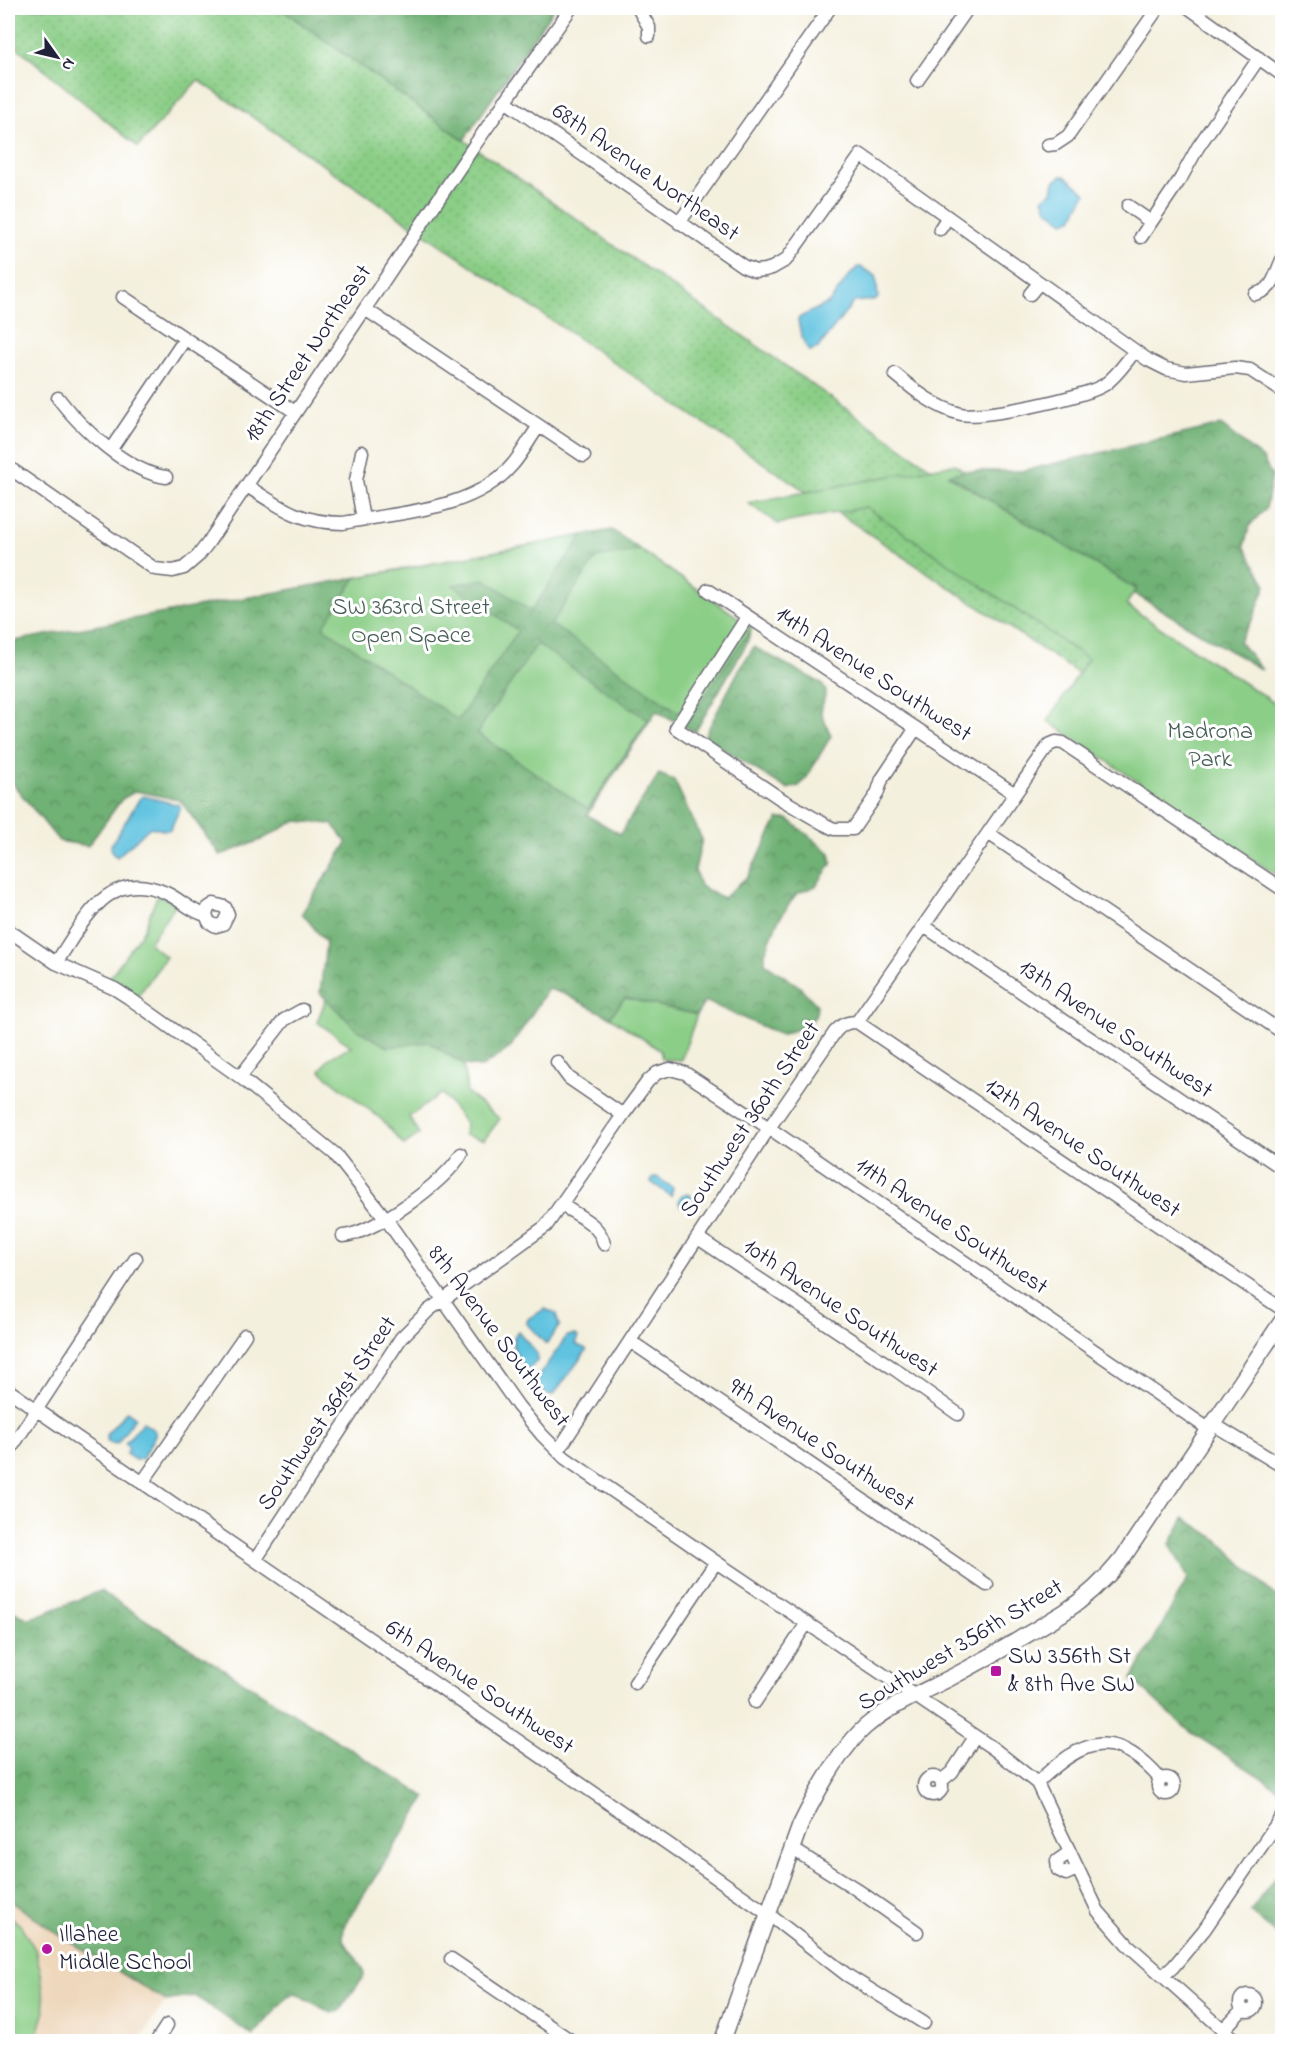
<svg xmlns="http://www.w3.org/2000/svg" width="1290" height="2049" viewBox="0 0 1290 2049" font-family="'Indie Flower',sans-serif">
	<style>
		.built { fill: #eed7bb }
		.grass { fill: url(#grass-dots); stroke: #567861; stroke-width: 1.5 }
		.forest { fill: url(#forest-crowns); stroke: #496a58; stroke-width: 1.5 }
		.green { fill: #8bce87; stroke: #567861; stroke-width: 1.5 }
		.water { fill: #61c3e0; stroke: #42728e; stroke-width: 1.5 }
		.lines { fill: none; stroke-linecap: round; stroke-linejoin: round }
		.minor-casing { stroke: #6c6a74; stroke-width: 15 }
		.major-casing { stroke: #6c6a74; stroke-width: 18 }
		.minor { stroke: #fff; stroke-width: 12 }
		.major { stroke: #fff; stroke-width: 15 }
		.poi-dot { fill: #b5179e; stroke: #fff; stroke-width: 2 }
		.labels { text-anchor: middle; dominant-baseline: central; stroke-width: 6; stroke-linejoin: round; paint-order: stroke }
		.street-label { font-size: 24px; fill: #22223b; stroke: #fff }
		.park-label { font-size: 24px; fill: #475e56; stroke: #fff }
		.poi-label { font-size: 24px; fill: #22223b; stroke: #fff; text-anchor: start }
	</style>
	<defs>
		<pattern id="grass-dots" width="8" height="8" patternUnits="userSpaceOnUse" patternTransform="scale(1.5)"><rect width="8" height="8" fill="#8bce87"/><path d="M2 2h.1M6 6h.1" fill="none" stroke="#78b175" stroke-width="1.8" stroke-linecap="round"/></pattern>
		<pattern id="forest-crowns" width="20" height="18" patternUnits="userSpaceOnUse" patternTransform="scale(1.5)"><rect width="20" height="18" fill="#70b174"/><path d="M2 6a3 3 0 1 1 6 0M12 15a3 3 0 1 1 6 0" fill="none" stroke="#5c9060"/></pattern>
	</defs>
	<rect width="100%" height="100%" fill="#fff"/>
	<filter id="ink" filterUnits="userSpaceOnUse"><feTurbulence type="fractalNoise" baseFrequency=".0167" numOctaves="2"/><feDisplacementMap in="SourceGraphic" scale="12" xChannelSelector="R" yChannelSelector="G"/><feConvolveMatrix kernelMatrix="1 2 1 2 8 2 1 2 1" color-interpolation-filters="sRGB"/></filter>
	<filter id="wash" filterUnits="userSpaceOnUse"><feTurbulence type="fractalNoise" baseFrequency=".008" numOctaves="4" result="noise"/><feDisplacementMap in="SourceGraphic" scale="24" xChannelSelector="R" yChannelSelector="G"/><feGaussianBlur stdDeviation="1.35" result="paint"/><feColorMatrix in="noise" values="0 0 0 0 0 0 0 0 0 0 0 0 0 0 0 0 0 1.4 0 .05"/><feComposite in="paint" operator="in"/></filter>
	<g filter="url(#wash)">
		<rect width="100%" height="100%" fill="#f4f0de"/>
		<!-- built -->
		<path class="built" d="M8,1897L166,2001L139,2041H8Z"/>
		<!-- grass -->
		<path class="grass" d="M8,8H280L464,140L1133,610L1097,686L657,392L198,80L138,147L8,40Z"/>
		<!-- forest -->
		<path class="forest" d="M280,8H554L464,140Z
			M1221,425L1263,459L1272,476L1266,508L1250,525L1244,546L1266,585L1254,617L1239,641L1262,670L1133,593L1136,589L947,474L964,471H1022Z
			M612,530L752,627L747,643L695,732L656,711L587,815L620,834L659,774L674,780L702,839L695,870L700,886L723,898L748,876L778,819H788L830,853L832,863L816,886L796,894L778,921L765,953V963L799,986L817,1005C817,1027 798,1028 781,1035L705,1001L697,1015L625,998L610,1017L564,994L548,989L510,1048L482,1067L464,1065L429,1042L388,1047L357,1030L320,993L326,943L302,913L347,843L332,824L295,821L261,840L220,855L180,800L136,791L122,799L88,846L59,841L8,778V642Z
			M754,647L821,683L826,691L821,712L831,736L807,777L799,786L787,789L704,737L740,668Z
			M1184,1518L1217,1539L1282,1603V1791L1189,1731L1132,1679L1188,1578L1170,1544Z
			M100,1591L426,1797L344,1926L343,1940L363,1968L364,1976L339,2011L331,2013L296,1993L286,1998L253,2036L195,1996L166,2001L58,1934L8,1899V1609L29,1619Z
			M1275,1877L1282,1882V1939L1250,1912Z"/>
		<!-- green -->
		<path class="green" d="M955,464L964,471L948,475L1136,589L1126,605L1282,708V879L1048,721L1088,659L866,507L778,524L748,503Z
			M583,535L531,611L485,579L453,585L518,631L458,720L323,627L356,578Z
			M640,550L752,627L689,719L551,624L596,558Z
			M537,644L648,720L588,809L477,733Z
			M158,894L176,904L149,943L166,957L138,996L108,980L143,931Z
			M625,998L697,1015L681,1060L662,1059L660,1050L610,1017Z
			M326,999L357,1030L388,1047L429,1042L464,1065L467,1093L500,1119L484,1140L464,1135L465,1123L442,1093L409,1117L419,1134L404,1145L381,1119L320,1071L328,1059L351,1046L317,1022Z
			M8,1914L21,1926L35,1949L41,1973L45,2011L36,2041H8Z"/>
		<!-- water -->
		<path class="water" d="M1061,176H1065L1086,193L1072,219L1064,222L1047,209L1043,198L1052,192L1054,182Z
			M858,267H861L876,276L878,298L876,300L854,302L818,348L810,351C802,344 800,330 798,320L800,317L829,303L848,277Z
			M143,796L179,805L180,808L170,830H163L151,827L148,829L117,857L112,853L111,845L140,798Z
			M657,1177L673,1188L671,1196L651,1182L653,1178Z
			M679 1201a7 7 0 1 1 14 0a7 7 0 1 1-14 0Z
			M545,1309L557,1314V1320L560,1325L546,1344L526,1323L529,1318Z
			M518,1331L537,1354V1361L529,1369H526C517,1358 507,1343 518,1331Z
			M576,1335L578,1337L575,1344L586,1349V1351L555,1393L550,1396L540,1390L537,1385L538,1377L567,1336Z
			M127,1411L135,1417L117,1444L107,1442L106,1435Z
			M143,1422L155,1431V1435L142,1459L135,1460L126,1454L129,1449L125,1443Z"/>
	</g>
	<g filter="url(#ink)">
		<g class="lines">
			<defs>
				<path id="minor" d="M638,8L649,27V36
					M1189,8L1282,75
					M917,81L968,8
					M505,101L743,266L755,271L765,270L772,268L786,260L861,155L1148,360L1166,369L1186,373L1235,368L1250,370L1282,391
					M1048,145L1056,144L1068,136L1158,8
					M1128,206L1151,222
					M679,223L830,8
					M940,229L948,217
					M1141,237L1181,178L1198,147L1259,58
					M1030,294L1039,283
					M1255,294C1275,289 1274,276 1282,260
					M123,297L295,412
					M365,309L584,456
					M895,374C914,390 936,408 961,414C983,419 1085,397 1104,385C1117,376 1125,363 1135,351
					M58,398C81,428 128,472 166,477
					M111,449L185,339
					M362,452L356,480L363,519
					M8,467L155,569L173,571L184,568L198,556L208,543L474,146L571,8
					M247,486C281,508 301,523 343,523C399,512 474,511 513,464C523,452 530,438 539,426
					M708,590L1015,794
					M747,617L676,728L781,799L824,824L834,829H853L877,794L882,779L916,728
					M988,833L1282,1032
					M924,926L1282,1168
					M8,930L56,963L115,989L129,998L240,1077L335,1154L386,1219L518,1406L542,1435L565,1458L716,1562L994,1749L1037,1783L1098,1911L1127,1944L1237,2042
					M56,963C84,922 107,866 166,893C180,899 191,912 206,915L209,922L216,926L223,924L228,914L225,907L214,904L208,908L206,915
					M857,1022L1282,1309
					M557,1062L569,1078L623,1115
					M240,1077L284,1020L302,1010
					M562,1205C578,1216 600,1224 604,1244
					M343,1236C373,1234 448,1180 461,1154
					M698,1238L893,1368L958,1414
					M630,1341L987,1585
					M8,1390L671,1846L768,1914L847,1975L924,2023
					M1213,1424L1282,1466
					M558,1451L769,1128L835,1032C842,1024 847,1022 857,1022L1049,745L1056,742L1063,743L1282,889
					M8,1453L136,1258
					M142,1483L245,1335
					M256,1559L401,1338L429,1310L546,1226L623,1115L648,1081L657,1073L670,1069L685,1073L769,1128L1210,1430
					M635,1683L716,1562
					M755,1702L807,1623
					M924 1786a9 9 0 1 1 18 0a9 9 0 1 1-18 0Z
					M1158 1786a8 8 0 1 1 16 0a8 8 0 1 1-16 0Z
					M941,1781L952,1772L975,1737
					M1037,1783C1082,1739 1115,1726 1161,1780
					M791,1848L853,1887L917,1932
					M1070,1852L1057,1861L1058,1870L1066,1874L1077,1869
					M451,1959L573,2042
					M1163,1976L1173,1967L1204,1930L1282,1816
					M1240 2003a8 8 0 1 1 16 0a8 8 0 1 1-16 0Z
					M1223,2030L1242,2010
					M156,2042L167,2025"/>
				<path id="major" d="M722,2042L800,1826C816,1793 838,1752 865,1727C891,1705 923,1692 952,1677C990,1657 1027,1635 1063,1613C1086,1598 1105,1580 1122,1559L1282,1321"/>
			</defs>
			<!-- minor casing -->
			<use href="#minor" class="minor-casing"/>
			<!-- major casing -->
			<use href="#major" class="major-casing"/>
			<!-- minor -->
			<use href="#minor" class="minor"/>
			<!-- major -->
			<use href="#major" class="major"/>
		</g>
	</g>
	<!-- markers -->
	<g class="poi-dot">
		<rect x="990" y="1665" width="12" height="12" rx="3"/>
		<circle cx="47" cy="1949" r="6"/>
	</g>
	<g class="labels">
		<!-- street labels -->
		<g class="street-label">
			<text transform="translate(645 173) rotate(35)">68th Avenue Northeast</text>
			<text transform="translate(309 354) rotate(-56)">18th Street Northeast</text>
			<text transform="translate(873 675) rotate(33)">14th Avenue Southwest</text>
			<text transform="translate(1115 1030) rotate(34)">13th Avenue Southwest</text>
			<text transform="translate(751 1120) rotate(-56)">Southwest 360th Street</text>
			<text transform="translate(1082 1149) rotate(34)">12th Avenue Southwest</text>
			<text transform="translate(951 1227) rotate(34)">11th Avenue Southwest</text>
			<text transform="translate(840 1309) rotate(34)">10th Avenue Southwest</text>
			<text transform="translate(498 1337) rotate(53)">8th Avenue Southwest</text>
			<text transform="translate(328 1414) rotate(-56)">Southwest 361st Street</text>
			<text transform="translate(821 1446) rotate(34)">9th Avenue Southwest</text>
			<text transform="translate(961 1646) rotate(-31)">Southwest 356th Street</text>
			<text transform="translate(479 1688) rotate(34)">6th Avenue Southwest</text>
		</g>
		<!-- park labels -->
		<g class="park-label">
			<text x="411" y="608">SW 363rd Street<tspan x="411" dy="28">Open Space</tspan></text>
			<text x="1210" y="732">Madrona<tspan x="1210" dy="28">Park</tspan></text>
		</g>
		<!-- poi labels -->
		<g class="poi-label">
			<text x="1008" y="1657">SW 356th St<tspan x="1008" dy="28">&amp; 8th Ave SW</tspan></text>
			<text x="59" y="1935">Illahee<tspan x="59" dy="28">Middle School</tspan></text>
		</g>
	</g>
	<!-- margin -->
	<rect width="1290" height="2049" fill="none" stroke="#fff" stroke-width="30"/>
	<!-- north arrow -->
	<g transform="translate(57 57) rotate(124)" stroke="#ffffff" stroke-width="4.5" paint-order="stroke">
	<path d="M0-4.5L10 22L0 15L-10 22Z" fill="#22223b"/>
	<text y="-9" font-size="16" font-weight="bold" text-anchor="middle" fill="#22223b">N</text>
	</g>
</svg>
